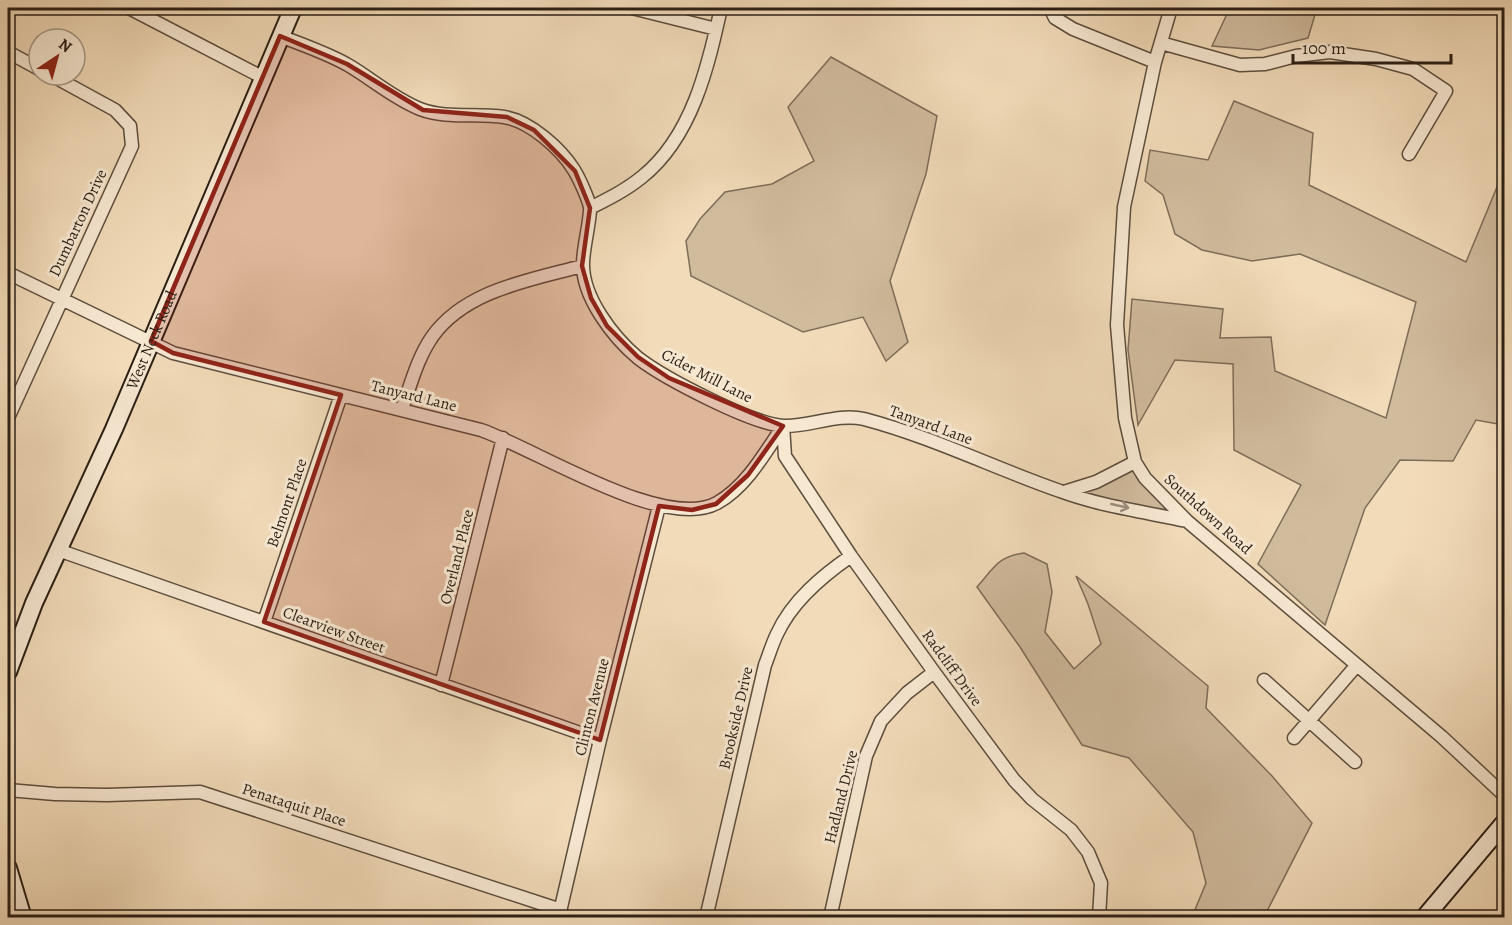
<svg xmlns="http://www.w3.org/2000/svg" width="1512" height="925" viewBox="0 0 1512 925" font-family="Alegreya,serif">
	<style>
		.green { fill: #d0bb9d; stroke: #7e6d59; stroke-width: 1.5 }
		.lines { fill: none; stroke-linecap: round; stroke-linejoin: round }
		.street-casing { stroke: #5d4e3e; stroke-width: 15 }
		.secondary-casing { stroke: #2b1f15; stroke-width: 20 }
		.street { stroke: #f7e8d2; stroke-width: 12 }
		.secondary { stroke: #f7e8d2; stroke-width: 16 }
		.oneway { stroke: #9b8e7d }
		.marked { fill: #8f2418; fill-opacity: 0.2; stroke: #8f2418; stroke-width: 4.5; stroke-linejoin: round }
		.labels { text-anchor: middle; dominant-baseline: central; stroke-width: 6; stroke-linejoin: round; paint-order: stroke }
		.street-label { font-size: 16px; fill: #2b1f15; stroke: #f7e8d2 }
	</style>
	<rect width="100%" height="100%" fill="#f2dbb9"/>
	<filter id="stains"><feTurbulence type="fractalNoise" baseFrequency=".00333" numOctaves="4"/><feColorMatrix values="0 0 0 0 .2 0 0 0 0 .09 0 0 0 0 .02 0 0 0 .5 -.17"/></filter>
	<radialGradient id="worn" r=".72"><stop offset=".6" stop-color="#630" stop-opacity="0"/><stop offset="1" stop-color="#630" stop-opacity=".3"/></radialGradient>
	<!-- green -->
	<path class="green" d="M1235,8H1317L1308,38L1259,50L1212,46L1227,14Z
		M831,57L937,116L926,174L890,281L908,342L886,361L863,317L803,332L691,276L686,241L700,219L725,192L772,184L814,161L788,107Z
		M1234,101L1313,133L1309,185L1466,262L1504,170V425L1476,420L1453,461L1400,460L1365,508L1325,625L1258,564L1301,485L1234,450L1233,364L1175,360L1138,425L1128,350L1132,299L1223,309L1220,338L1271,337L1275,371L1386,418L1416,302L1300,254L1252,261L1202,250L1175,234L1163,195L1145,181L1150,150L1208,160Z
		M1134,468L1176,517L1075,493Z
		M1024,553L1047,564L1052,592L1045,632L1074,669L1101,644L1088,604L1076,576L1208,686L1206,708L1272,776L1312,823L1264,917H1192L1206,883L1193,832L1129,758L1082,745L1020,647L977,587C994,568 997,557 1024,553Z"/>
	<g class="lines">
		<defs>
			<path id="street" d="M129,8L262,77
				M632,8L716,29
				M1050,8L1055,18L1073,29L1155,62
				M1171,8L1155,62L1124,207L1117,325L1125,418L1135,462L1145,478L1187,521L1442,737L1504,795
				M280,36C303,45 327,53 348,65C372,79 393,98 420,109C446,119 477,113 504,117C530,121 561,149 574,170C579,178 588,198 590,207C591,218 583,248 583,263C582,297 613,337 638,358C664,378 755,426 786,426C811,426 839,413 864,419C932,437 994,468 1060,491C1100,506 1145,512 1187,521
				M1161,43L1240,65L1265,64L1296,56L1330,52L1376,59L1413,69L1446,91L1409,154
				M8,52L39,69
				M590,208C608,199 626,190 642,177C692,137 708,67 721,8
				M8,273L173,353L481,430C536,449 664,532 717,503C746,487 765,453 783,426
				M402,409C411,384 417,359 432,337C465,290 531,280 582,266
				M8,418L132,146L130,126L115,110L51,75
				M783,426L785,456L851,556L934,672L1014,780L1032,799L1071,830L1088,852L1101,883L1099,918
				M1064,492L1096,482L1135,462
				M58,550L600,740
				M264,622L341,395
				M1264,680L1355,762
				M441,685L503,438
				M1294,738L1356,666
				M8,790L55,794L107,795L200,792L561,910
				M559,916L600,740L659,506
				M706,918L765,665C769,655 772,644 777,634C792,601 822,576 851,556
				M830,918L866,756L881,721L907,693L934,672"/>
			<g id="secondary">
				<path id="s1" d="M8,672L34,603L114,429L293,8"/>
				<path d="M8,868L23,918"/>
				<path d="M1424,918L1504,823"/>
			</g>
		</defs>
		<!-- street casing -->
		<use href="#street" class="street-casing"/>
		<!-- secondary casing -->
		<use href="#secondary" class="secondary-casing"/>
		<!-- street -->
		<use href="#street" class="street"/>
		<!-- secondary -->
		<use href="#secondary" class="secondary"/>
	</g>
	<!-- one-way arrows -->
	<defs><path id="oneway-shaft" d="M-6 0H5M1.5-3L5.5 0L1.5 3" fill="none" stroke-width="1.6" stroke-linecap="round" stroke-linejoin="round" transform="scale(1.5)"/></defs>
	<use class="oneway" href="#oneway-shaft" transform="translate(1120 506) rotate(13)"/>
	<!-- marked area -->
	<path class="marked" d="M280,36L347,64L423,110L507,117L534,130L575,171L590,208L582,266L591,298L607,326L638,357L669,378L783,426L748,475L716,504L692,510L659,506L600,740L264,622L341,395L173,353L151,341Z"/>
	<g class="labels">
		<!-- street labels -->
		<g class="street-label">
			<text transform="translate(78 223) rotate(-65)">Dumbarton Drive</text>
			<text stroke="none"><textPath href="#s1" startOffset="362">West Neck Road</textPath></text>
			<text transform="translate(707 376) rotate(27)">Cider Mill Lane</text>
			<text transform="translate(414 396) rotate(14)">Tanyard Lane</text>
			<text transform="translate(931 425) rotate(20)">Tanyard Lane</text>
			<text transform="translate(287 503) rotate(-71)">Belmont Place</text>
			<text transform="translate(1208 514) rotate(42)">Southdown Road</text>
			<text transform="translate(457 557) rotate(-76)">Overland Place</text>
			<text transform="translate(334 630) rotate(20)">Clearview Street</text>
			<text transform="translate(952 668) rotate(54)">Radcliff Drive</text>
			<text transform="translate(592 707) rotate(-76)">Clinton Avenue</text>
			<text transform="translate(736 718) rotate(-77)">Brookside Drive</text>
			<text transform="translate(841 797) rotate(-76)">Hadland Drive</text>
			<text transform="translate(294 805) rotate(18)">Penataquit Place</text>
		</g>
	</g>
	<!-- margin -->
	<rect width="1512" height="925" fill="none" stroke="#f2dbb9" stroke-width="30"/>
	<rect x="9" y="9" width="1494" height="907" fill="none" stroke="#2b1f15" stroke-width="3"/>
	<rect x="15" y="15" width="1482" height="895" fill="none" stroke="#2b1f15" stroke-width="1.5"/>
	<!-- north arrow -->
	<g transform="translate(57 57) rotate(36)"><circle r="28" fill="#f7e8d2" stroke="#a59886" stroke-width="1.5"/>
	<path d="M0-4.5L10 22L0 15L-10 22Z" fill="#8f2418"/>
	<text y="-9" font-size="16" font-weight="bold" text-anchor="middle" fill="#2b1f15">N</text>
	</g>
	<!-- scale -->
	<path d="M1293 54v9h158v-9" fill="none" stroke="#2b1f15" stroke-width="3"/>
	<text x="1302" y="54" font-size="18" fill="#2b1f15" stroke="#f7e8d2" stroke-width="4.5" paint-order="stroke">100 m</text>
	<rect width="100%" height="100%" filter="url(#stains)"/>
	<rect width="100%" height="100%" fill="url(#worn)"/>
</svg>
